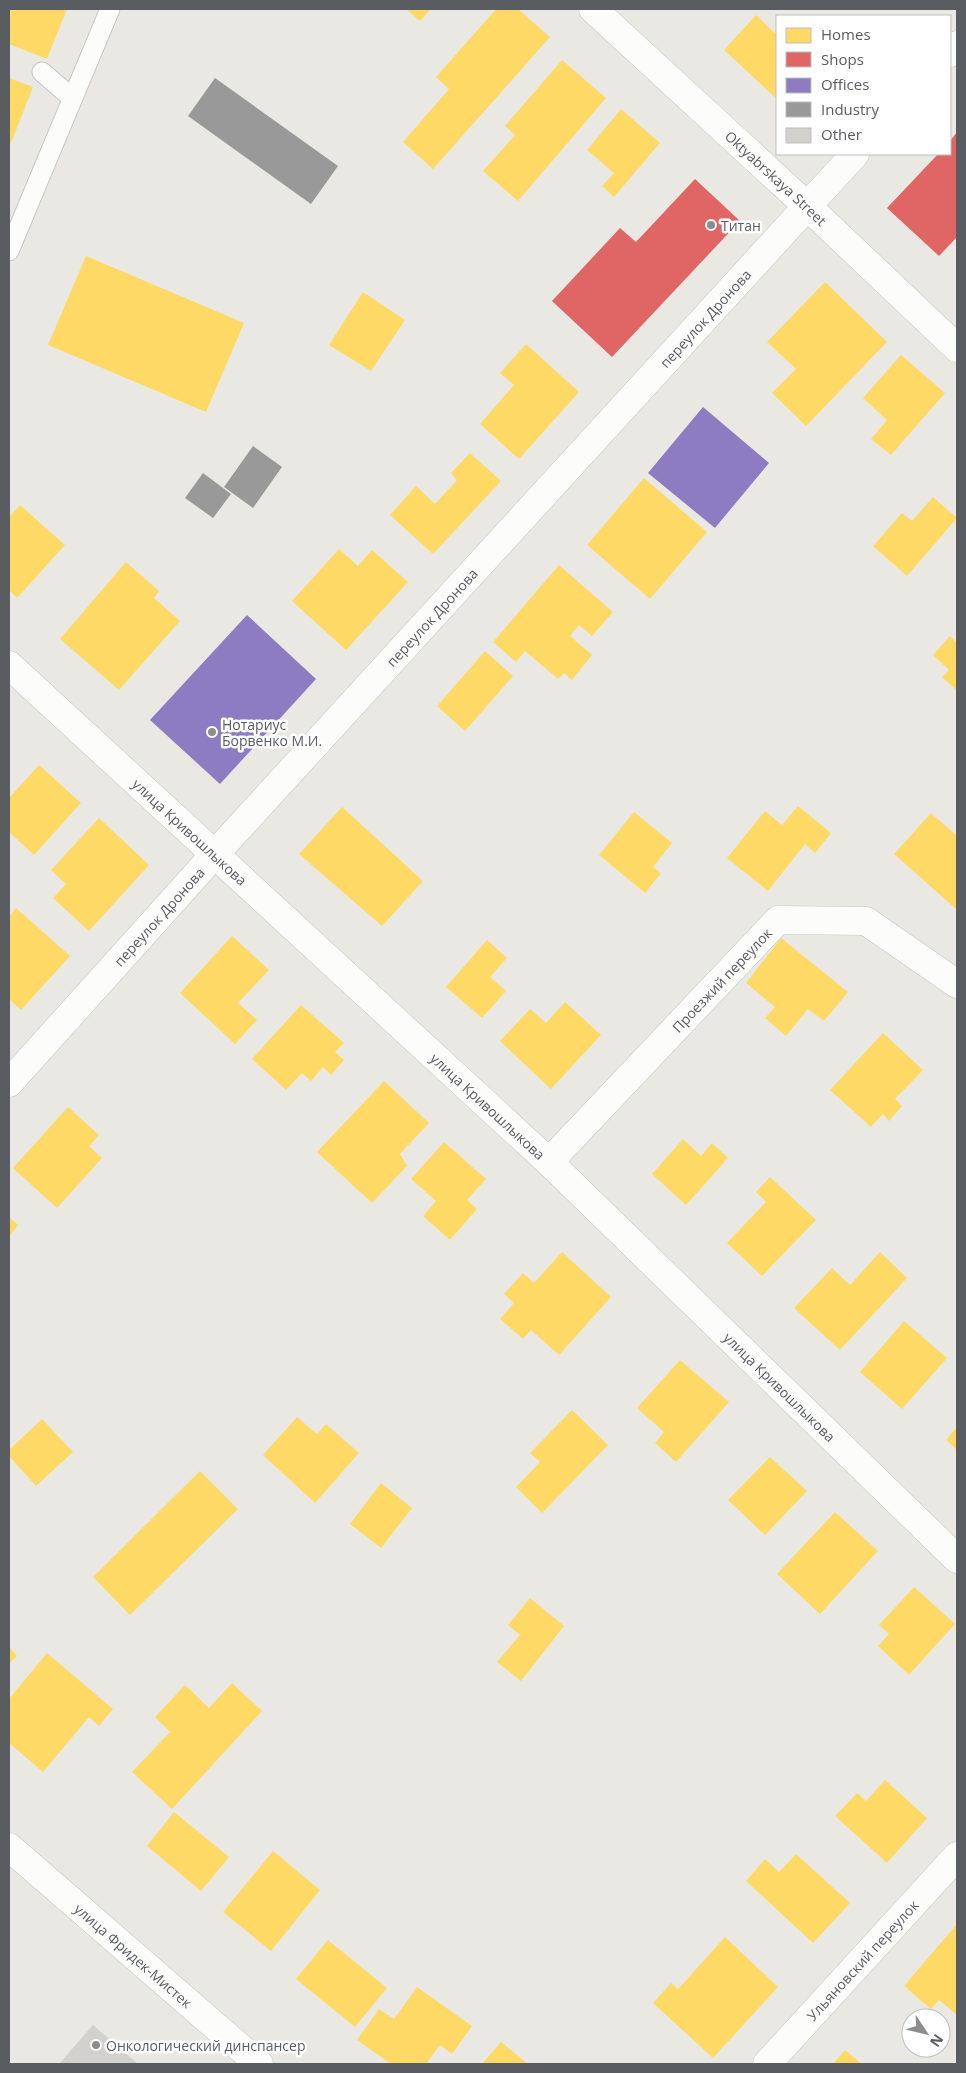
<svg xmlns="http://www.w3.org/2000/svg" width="966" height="2073" viewBox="0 0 966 2073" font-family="'Open Sans',sans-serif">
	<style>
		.homes { fill: #ffd966 }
		.shops { fill: #e06666 }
		.offices { fill: #8e7cc3 }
		.industry { fill: #999 }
		.building { fill: #d2d1ce }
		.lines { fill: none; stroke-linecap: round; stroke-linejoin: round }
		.lane-casing { stroke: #c5c5c4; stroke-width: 21 }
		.street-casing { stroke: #c5c5c4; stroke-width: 29 }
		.lane { stroke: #fcfcfb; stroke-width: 19 }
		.street { stroke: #fcfcfb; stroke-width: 28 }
		.poi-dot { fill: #8b8d8e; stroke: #fff; stroke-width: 2 }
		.labels { text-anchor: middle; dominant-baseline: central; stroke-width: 5; stroke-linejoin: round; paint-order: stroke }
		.street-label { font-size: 14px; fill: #595c61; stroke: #fff }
		.poi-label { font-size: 14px; fill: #595c61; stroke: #fff; text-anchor: start }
	</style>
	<rect width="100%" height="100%" fill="#e9e8e3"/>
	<!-- homes -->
	<path class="homes" d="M9,9H67L47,59L9,44Z
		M406,9H431L420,21Z
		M496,9H518L550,37L433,169L403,142L449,89L436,77Z
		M756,15L777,35V99L724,50Z
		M562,60L606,98L518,201L483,171L515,135L505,126Z
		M9,78L33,87L9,148Z
		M621,109L660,143L614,197L602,186L614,173L587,150Z
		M86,256L244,323L206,412L48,345Z
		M825,282L887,342L806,426L772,393L796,369L767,342Z
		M363,292L405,320L371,371L329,345Z
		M526,344L579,392L519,459L480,424L514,385L500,373Z
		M901,355L945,393L891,455L871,439L887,420L863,398Z
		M470,453L501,481L433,554L390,515L416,486L435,504L457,480L451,473Z
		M644,478L707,532L650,599L587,545Z
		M933,497L957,518L907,576L873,546L902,513L912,521Z
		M20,505L65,545L17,598L9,590V517Z
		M339,549L358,566L372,550L408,582L346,650L292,601Z
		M126,562L159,591L154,598L180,621L119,690L60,639Z
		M559,565L613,612L592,636L579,625L570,636L592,655L572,680L564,673L558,679L525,651L516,662L493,642Z
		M950,636L957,643V691L942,677L949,670L933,655Z
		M485,651L513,676L465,731L437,706Z
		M39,765L81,803L34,855L9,832V798Z
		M798,806L831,833L815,853L805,844L768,891L727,858L765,811L782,825Z
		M342,807L423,881L382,926L299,854Z
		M634,812L672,843L653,867L661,873L645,893L599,855Z
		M931,813L957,836L956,909L894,854Z
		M99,818L149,865L89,931L53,898L66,884L51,870Z
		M16,908L70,956L21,1010L9,999V917Z
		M232,936L269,970L238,1003L257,1020L235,1044L180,993Z
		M781,938L848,992L824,1021L808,1009L786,1036L765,1018L775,1007L746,983Z
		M487,940L507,958L490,977L506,991L482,1018L446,987Z
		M565,1002L601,1035L551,1089L500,1041L530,1009L546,1023Z
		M301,1005L344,1043L335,1052L344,1060L331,1075L323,1067L311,1081L302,1073L286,1090L252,1059Z
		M883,1033L923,1070L895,1099L902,1106L889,1121L883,1114L871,1127L830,1090Z
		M384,1081L429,1123L400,1154L407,1166L372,1203L317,1152Z
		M68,1107L99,1135L89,1146L102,1158L57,1208L13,1168Z
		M683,1139L701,1156L712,1143L728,1158L686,1205L652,1174Z
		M444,1142L486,1179L467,1200L477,1209L450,1240L423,1216L436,1201L411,1179Z
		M770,1177L816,1220L762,1276L727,1243L766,1202L756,1192Z
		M9,1217L18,1225L9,1237Z
		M562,1252L611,1297L559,1355L531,1330L523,1339L500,1319L514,1303L504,1294L523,1273L534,1283Z
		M880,1252L907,1278L840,1350L794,1308L832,1268L850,1285Z
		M904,1321L947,1358L902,1409L860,1372Z
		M680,1360L729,1402L676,1462L655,1443L664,1432L637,1408Z
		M572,1410L608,1445L542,1513L516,1487L540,1462L530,1453Z
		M297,1417L317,1434L326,1424L359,1453L315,1503L263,1455Z
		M42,1419L73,1452L36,1486L9,1456V1450Z
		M957,1427V1450L946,1440Z
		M770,1457L807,1491L765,1535L728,1500Z
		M200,1471L238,1509L130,1615L93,1577Z
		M381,1483L412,1508L381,1548L350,1524Z
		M835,1512L878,1551L820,1614L777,1574Z
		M914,1587L955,1624L909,1675L878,1646L889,1634L879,1625Z
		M530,1598L564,1626L521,1681L497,1662L520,1635L508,1625Z
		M9,1647L17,1656L9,1664Z
		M47,1653L113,1709L99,1726L89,1717L43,1772L9,1743V1699Z
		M232,1683L262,1711L172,1809L132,1772L170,1732L155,1717L185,1685L209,1708Z
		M885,1780L927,1818L887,1863L835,1816L857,1793L866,1801Z
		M174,1812L229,1857L201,1891L147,1846Z
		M273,1851L320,1890L271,1951L223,1912Z
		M796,1854L850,1903L813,1943L746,1881L765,1859L779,1872Z
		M957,1924V2015L939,2000L931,2009L904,1986Z
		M725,1937L778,1987L713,2058L653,2003L671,1983L678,1989Z
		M328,1940L387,1988L355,2027L296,1979Z
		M417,1987L472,2026L452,2054L440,2045L426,2064H391L357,2040L379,2009L394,2019Z
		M501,2042L528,2064H482Z
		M845,2050L862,2064H833Z"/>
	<!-- shops -->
	<path class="shops" d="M957,132V237L939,256L887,208L938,154H950V141Z
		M695,179L740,221L612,357L552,301L620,228L636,242Z"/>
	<!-- offices -->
	<path class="offices" d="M703,407L769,463L715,528L648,473Z
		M247,615L316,679L220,784L150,720Z"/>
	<!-- industry -->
	<path class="industry" d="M215,78L338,166L311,204L188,116Z
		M253,446L282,467L253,508L224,487Z
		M203,473L231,494L213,518L185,498Z"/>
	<!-- building -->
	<path class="building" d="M93,2025L138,2064H59Z"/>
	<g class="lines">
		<defs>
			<path id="lane" d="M42,72L72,98
				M9,251L110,9"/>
			<g id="street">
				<path id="s1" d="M593,9L806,205L957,348"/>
				<path d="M950,53L957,45"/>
				<path id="s2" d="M9,665L549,1162L957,1559"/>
				<path id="s3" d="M9,1083L214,855L855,154"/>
				<path id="s4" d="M549,1162L778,920L866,921L957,984"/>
				<path id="s5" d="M9,1847L259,2064"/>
				<path id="s6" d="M767,2064L957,1856"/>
			</g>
		</defs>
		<!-- lane casing -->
		<use href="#lane" class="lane-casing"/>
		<!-- street casing -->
		<use href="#street" class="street-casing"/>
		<!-- lane -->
		<use href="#lane" class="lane"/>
		<!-- street -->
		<use href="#street" class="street"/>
	</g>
	<!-- markers -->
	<g class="poi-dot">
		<circle cx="711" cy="225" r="5"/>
		<circle cx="212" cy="732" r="5"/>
		<circle cx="96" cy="2045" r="5"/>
	</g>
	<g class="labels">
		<!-- street labels -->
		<g class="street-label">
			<text stroke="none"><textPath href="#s1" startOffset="249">Oktyabrskaya Street</textPath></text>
			<text stroke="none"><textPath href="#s3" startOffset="1034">переулок Дронова</textPath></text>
			<text stroke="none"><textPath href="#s3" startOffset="629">переулок Дронова</textPath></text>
			<text stroke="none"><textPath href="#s2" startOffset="246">улица Кривошлыкова</textPath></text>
			<text stroke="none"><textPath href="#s3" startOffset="224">переулок Дронова</textPath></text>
			<text stroke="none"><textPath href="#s4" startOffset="251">Проезжий переулок</textPath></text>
			<text stroke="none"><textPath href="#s2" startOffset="651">улица Кривошлыкова</textPath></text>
			<text stroke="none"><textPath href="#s2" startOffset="1056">улица Кривошлыкова</textPath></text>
			<text stroke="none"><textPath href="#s5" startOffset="165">улица Фридек-Мистек</textPath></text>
			<text stroke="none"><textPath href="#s6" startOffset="141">Ульяновский переулок</textPath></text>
		</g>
		<!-- poi labels -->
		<g class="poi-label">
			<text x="721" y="225">Титан</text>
			<text x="222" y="724">Нотариус<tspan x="222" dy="16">Борвенко М.И.</tspan></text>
			<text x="106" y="2045">Онкологический динспансер</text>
		</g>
	</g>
	<!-- border -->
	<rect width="966" height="2073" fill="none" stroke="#595c61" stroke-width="20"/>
	<!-- legend -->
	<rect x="776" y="15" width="175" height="140" fill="#ffffff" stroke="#bdbec0"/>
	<rect x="786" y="28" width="25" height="15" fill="#ffd966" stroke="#bdbec0"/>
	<text x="821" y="40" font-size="15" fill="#595c61">Homes</text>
	<rect x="786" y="52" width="25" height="15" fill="#e06666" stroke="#bdbec0"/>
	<text x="821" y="65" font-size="15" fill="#595c61">Shops</text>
	<rect x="786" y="78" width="25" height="15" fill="#8e7cc3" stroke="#bdbec0"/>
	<text x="821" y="90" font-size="15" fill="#595c61">Offices</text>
	<rect x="786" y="102" width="25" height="15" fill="#999999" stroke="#bdbec0"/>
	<text x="821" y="115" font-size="15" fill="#595c61">Industry</text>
	<rect x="786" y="128" width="25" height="15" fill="#d2d1ce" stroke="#bdbec0"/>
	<text x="821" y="140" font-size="15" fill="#595c61">Other</text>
	<!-- north arrow -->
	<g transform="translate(926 2033) rotate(125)"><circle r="24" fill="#ffffff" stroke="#bdbec0"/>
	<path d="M0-4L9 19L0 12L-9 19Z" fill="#8b8d8e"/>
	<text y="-8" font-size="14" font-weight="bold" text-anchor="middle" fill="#595c61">N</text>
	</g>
</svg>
